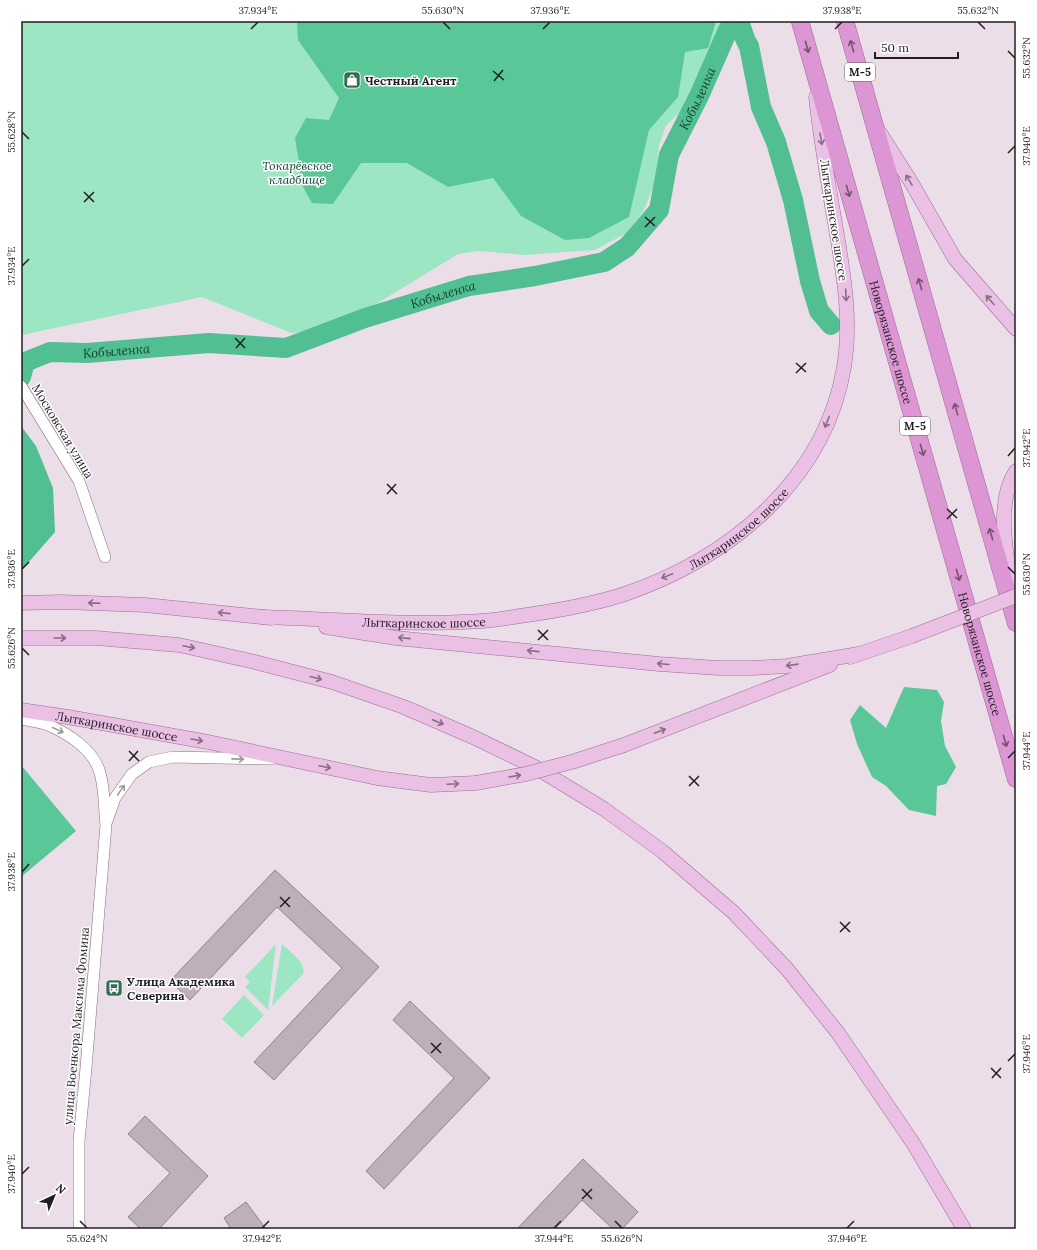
<svg xmlns="http://www.w3.org/2000/svg" width="1037" height="1250" viewBox="0 0 1037 1250" font-family="Lora,serif">
	<style>
		.green { fill: #9de6c3 }
		.forest { fill: #5ac799 }
		.water { fill: #52bf92 }
		.lines { fill: none; stroke-linecap: round; stroke-linejoin: round }
		.river { stroke: #52bf92; stroke-width: 20 }
		.building { fill: #bdb0bb; stroke: #90838d }
		.minor-casing { stroke: #80747e; stroke-width: 12 }
		.major-casing { stroke: #9b6c95; stroke-width: 15 }
		.highway-casing { stroke: #9b6c95; stroke-width: 18 }
		.minor { stroke: #fff; stroke-width: 11 }
		.major { stroke: #eac0e5; stroke-width: 14 }
		.highway { stroke: #dc96d3; stroke-width: 17 }
		.major-bridge-casing { stroke: #9b6c95; stroke-width: 15; stroke-linecap: butt }
		.major-bridge { stroke: #eac0e5; stroke-width: 14 }
		.oneway { stroke: #765371 }
		.oneway2 { stroke: #866e83 }
		.oneway3 { stroke: #9c999b }
		.ticks { fill: none; stroke: #221d21; stroke-width: 1.5 }
		.labels { text-anchor: middle; dominant-baseline: central; stroke-width: 3; stroke-linejoin: round; paint-order: stroke }
		.shield { fill: #fff; stroke: #646164; stroke-width: 1 }
		.shield-label { font-size: 11px; font-weight: bold; fill: #221d21 }
		.poi-label { font-size: 12px; font-weight: bold; fill: #221d21; stroke: #fff; text-anchor: start }
		.park-label { font-size: 12px; font-style: italic; fill: #063826; stroke: #fff }
		.street-label { font-size: 12px; fill: #221d21; stroke: #fff }
		.water-label { font-size: 13px; font-style: italic; fill: #0f3e2c; stroke: #fff }
		.neatline { fill: none; stroke: #221d21; stroke-width: 1.5 }
		.ticks-label { font-size: 10px; text-anchor: middle; fill: #221d21 }
	</style>
	<rect width="100%" height="100%" fill="#ecdee9"/>
	<!-- green -->
	<path class="green" d="M21,21H727L719,47L693,99L666,126L659,145L656,181L643,212L625,234L595,250L525,255L478,251L458,254L378,303L305,332L291,333L202,297L22,335L21,333Z
		M276,944L268,1010L245,987L250,982L245,977Z
		M282,944C289,951 307,963 303,974L272,1006Z
		M244,995L264,1015L242,1038L222,1019Z"/>
	<!-- forest -->
	<path class="forest" d="M297,21H716L708,48L685,52L678,97L649,130L629,217L589,238L565,240L521,216L493,178L448,187L407,163H361L333,204L312,203L303,187L295,138L306,118L329,120L339,98L298,40Z
		M904,687L937,690L944,702L941,721L945,746L956,767L946,784L937,786L936,816L909,810L886,786L872,777L857,744L850,720L860,705L886,728Z
		M21,765L76,831L21,877Z"/>
	<!-- water -->
	<path class="water" d="M21,426L36,446L53,488L55,532L21,571Z"/>
	<g class="lines">
		<!-- river -->
		<g class="river">
			<path d="M738,21C743,28 743,38 749,46L761,107L776,142L793,200L810,281L819,311L831,325"/>
			<path id="s1" d="M21,377L25,362L50,352L87,353L209,343L286,348L365,318L469,286L535,276L604,262L627,247L659,210L669,155L699,96L728,30L733,21"/>
		</g>
	</g>
	<!-- building -->
	<path class="building" d="M275,870L379,967L274,1080L254,1062L342,968L277,907L190,1000L170,981Z
		M410,1001L490,1078L384,1189L366,1171L454,1078L393,1020Z
		M145,1116L208,1176L159,1229H141L128,1217L170,1173L128,1134Z
		M583,1159L638,1212L622,1229H613L582,1200L555,1229H517Z
		M246,1202L266,1229H231L224,1218Z"/>
	<g class="lines">
		<defs>
			<path id="minor" d="M21,386L79,481L105,557
				M21,719C30,721 40,722 48,725C69,734 94,750 100,773C105,790 104,809 106,825L86,1068L79,1141V1221L80,1229
				M107,821L115,798L132,774L149,762L173,757L271,759"/>
			<g id="major">
				<path d="M880,133L911,182L955,259L1016,329"/>
				<path d="M1010,582C1006,549 996,501 1016,471"/>
				<path d="M21,603L61,602L145,605L272,618"/>
				<path id="s2" d="M263,617C336,619 409,626 482,621C495,620 508,618 520,616C556,611 591,605 625,594C729,558 825,481 844,367C851,325 845,283 838,241C830,193 821,145 816,97"/>
				<path d="M326,627L396,638L659,664L718,668H753L787,666L859,654"/>
				<path d="M21,638H96L179,645L255,662L332,682L404,707L473,737L535,767L604,809L662,851L734,913L787,969L838,1033L913,1143L964,1229"/>
				<path d="M850,657L912,636"/>
				<path id="s3" d="M21,710L68,717L208,742L377,778L431,785L476,783"/>
				<path d="M624,745L830,665"/>
			</g>
			<g id="highway">
				<path id="s4" d="M800,21L1016,779"/>
				<path d="M845,21L1016,623"/>
			</g>
		</defs>
		<!-- minor casing -->
		<use href="#minor" class="minor-casing"/>
		<!-- major casing -->
		<use href="#major" class="major-casing"/>
		<!-- highway casing -->
		<use href="#highway" class="highway-casing"/>
		<!-- minor -->
		<use href="#minor" class="minor"/>
		<!-- major -->
		<use href="#major" class="major"/>
		<!-- highway -->
		<use href="#highway" class="highway"/>
		<defs>
			<path id="major-bridge" d="M912,636L1016,596
				M476,783L526,774L575,761L624,745"/>
		</defs>
		<!-- major-bridge casing -->
		<use href="#major-bridge" class="major-bridge-casing"/>
		<!-- major-bridge -->
		<use href="#major-bridge" class="major-bridge"/>
	</g>
	<!-- one-way arrows -->
	<defs><path id="oneway-shaft" d="M-6 0H5M1.5-3L5.5 0L1.5 3" fill="none" stroke-width="1.6" stroke-linecap="round" stroke-linejoin="round"/></defs>
	<g class="oneway">
		<use href="#oneway-shaft" transform="translate(852 46) rotate(-106)"/>
		<use href="#oneway-shaft" transform="translate(807 47) rotate(75)"/>
		<use href="#oneway-shaft" transform="translate(848 191) rotate(74)"/>
		<use href="#oneway-shaft" transform="translate(920 284) rotate(-106)"/>
		<use href="#oneway-shaft" transform="translate(956 409) rotate(-106)"/>
		<use href="#oneway-shaft" transform="translate(922 450) rotate(74)"/>
		<use href="#oneway-shaft" transform="translate(991 534) rotate(-106)"/>
		<use href="#oneway-shaft" transform="translate(958 575) rotate(74)"/>
		<use href="#oneway-shaft" transform="translate(1005 741) rotate(74)"/>
	</g>
	<g class="oneway2">
		<use href="#oneway-shaft" transform="translate(821 139) rotate(80)"/>
		<use href="#oneway-shaft" transform="translate(909 180) rotate(-121)"/>
		<use href="#oneway-shaft" transform="translate(846 295) rotate(87)"/>
		<use href="#oneway-shaft" transform="translate(990 300) rotate(-131)"/>
		<use href="#oneway-shaft" transform="translate(827 422) rotate(112)"/>
		<use href="#oneway-shaft" transform="translate(667 576) rotate(158)"/>
		<use href="#oneway-shaft" transform="translate(94 603) rotate(-178)"/>
		<use href="#oneway-shaft" transform="translate(224 613) rotate(-174)"/>
		<use href="#oneway-shaft" transform="translate(60 638)"/>
		<use href="#oneway-shaft" transform="translate(404 638) rotate(-174)"/>
		<use href="#oneway-shaft" transform="translate(189 647) rotate(12)"/>
		<use href="#oneway-shaft" transform="translate(533 651) rotate(-174)"/>
		<use href="#oneway-shaft" transform="translate(663 664) rotate(-175)"/>
		<use href="#oneway-shaft" transform="translate(792 665) rotate(172)"/>
		<use href="#oneway-shaft" transform="translate(316 678) rotate(15)"/>
		<use href="#oneway-shaft" transform="translate(438 722) rotate(23)"/>
		<use href="#oneway-shaft" transform="translate(660 731) rotate(-21)"/>
		<use href="#oneway-shaft" transform="translate(197 740) rotate(10)"/>
		<use href="#oneway-shaft" transform="translate(325 767) rotate(12)"/>
		<use href="#oneway-shaft" transform="translate(515 776) rotate(-10)"/>
		<use href="#oneway-shaft" transform="translate(453 784) rotate(-3)"/>
	</g>
	<g class="oneway3">
		<use href="#oneway-shaft" transform="translate(58 730) rotate(25)"/>
		<use href="#oneway-shaft" transform="translate(238 759) rotate(1)"/>
		<use href="#oneway-shaft" transform="translate(121 790) rotate(-55)"/>
	</g>
	<!-- ticks -->
	<path class="ticks" d="M443,22L450,29M978,22L985,29M251,29L258,22M543,29L550,22M835,29L842,22M1008,51L1015,58M493,71L504,80M494,81L503,70M22,132L29,139M1008,153L1015,146M84,192L94,202M84,202L94,192M645,217L655,226M645,227L655,217M22,266L29,259M235,338L245,348M236,348L245,338M796,363L806,372M796,373L806,363M1008,456L1015,448M387,484L397,494M387,494L396,484M947,509L957,518M947,519L957,509M1008,567L1015,574M22,569L29,562M538,630L548,640M538,640L548,630M22,648L29,655M129,751L139,761M1008,758L1015,751M129,761L138,751M689,776L699,786M689,786L699,776M22,872L29,864M280,897L290,907M280,907L290,897M840,922L850,932M840,932L850,922M431,1043L441,1053M431,1053L441,1043M1008,1061L1015,1054M991,1068L1001,1078M992,1078L1001,1068M22,1174L29,1167M582,1189L592,1199M582,1199L592,1189M80,1221L87,1228M615,1221L622,1228M262,1228L269,1221M554,1228L561,1221M847,1228L854,1221"/>
	<!-- icons -->
	<defs>
		<symbol id="shop-square" viewBox="-11 -11 22 22"><rect x="-9" y="-9" width="18" height="18" rx="4" fill="#366e55" stroke="#fff"/><path d="M-5-2.5h2.3a2.7 3.5 0 0 1 5.4 0H5L5.5 6h-11ZM-1.5-2.5h3a1.5 2.3 0 0 0-3 0Z" fill="#fff"/></symbol>
		<symbol id="bus-square" viewBox="-11 -11 22 22"><rect x="-9" y="-9" width="18" height="18" rx="4" fill="#366e55" stroke="#fff"/><path d="M-5-6H5V4H4V6H2V4H-2V6H-4V4H-5ZM-3.5-4V0h7V-4ZM-3.5 1.2v1.5H-2V1.2ZM2 1.2v1.5H3.5V1.2Z" fill="#fff"/></symbol>
	</defs>
	<g fill-rule="evenodd">
		<use href="#shop-square" x="342" y="70" width="20" height="20"/>
		<use href="#bus-square" x="104" y="978" width="20" height="20"/>
	</g>
	<g class="labels">
		<!-- shield labels -->
		<g class="shield">
			<rect x="845" y="63" width="30" height="18" rx="3"/>
			<rect x="900" y="417" width="30" height="18" rx="3"/>
		</g>
		<g class="shield-label">
			<text x="860" y="72">М-5</text>
			<text x="915" y="426">М-5</text>
		</g>
		<!-- poi labels -->
		<g class="poi-label">
			<text x="365" y="80">Честный Агент</text>
			<text x="127" y="981">Улица Академика<tspan x="127" dy="14">Северина</tspan></text>
		</g>
		<!-- park labels -->
		<g class="park-label">
			<text x="297" y="165">Токарёвское<tspan x="297" dy="14">кладбище</tspan></text>
		</g>
		<!-- street labels -->
		<g class="street-label">
			<text transform="translate(834 220) rotate(81)">Лыткаринское шоссе</text>
			<text stroke="none"><textPath href="#s4" startOffset="334">Новорязанское шоссе</textPath></text>
			<text transform="translate(63 431) rotate(59)">Московская улица</text>
			<text stroke="none"><textPath href="#s2" startOffset="497">Лыткаринское шоссе</textPath></text>
			<text stroke="none"><textPath href="#s2" startOffset="161">Лыткаринское шоссе</textPath></text>
			<text stroke="none"><textPath href="#s4" startOffset="658">Новорязанское шоссе</textPath></text>
			<text stroke="none"><textPath href="#s3" startOffset="97">Лыткаринское шоссе</textPath></text>
			<text transform="translate(76 1026) rotate(-85)">улица Военкора Максима Фомина</text>
		</g>
		<!-- water labels -->
		<g class="water-label">
			<text stroke="none"><textPath href="#s1" startOffset="805">Кобыленка</textPath></text>
			<text stroke="none"><textPath href="#s1" startOffset="445">Кобыленка</textPath></text>
			<text stroke="none"><textPath href="#s1" startOffset="109">Кобыленка</textPath></text>
		</g>
	</g>
	<!-- border -->
	<rect width="1037" height="1250" fill="none" stroke="#ffffff" stroke-width="44"/>
	<!-- north arrow -->
	<g transform="translate(54 1196) rotate(44)" stroke="#ffffff" stroke-width="3" paint-order="stroke">
	<path d="M0-3L7 15L0 10L-7 15Z" fill="#221d21"/>
	<text y="-6" font-size="11" font-weight="bold" text-anchor="middle" fill="#221d21">N</text>
	</g>
	<!-- scale -->
	<path d="M875 52v6h83v-6" fill="none" stroke="#221d21" stroke-width="2"/>
	<text x="881" y="52" font-size="12" fill="#221d21" stroke="#ffffff" stroke-width="3" paint-order="stroke">50 m</text>
	<rect x="22" y="22" width="993" height="1206" class="neatline"/>
	<g class="ticks-label">
		<text x="258" y="14">37.934°E</text>
		<text x="443" y="14">55.630°N</text>
		<text x="550" y="14">37.936°E</text>
		<text x="842" y="14">37.938°E</text>
		<text x="978" y="14">55.632°N</text>
		<text transform="translate(1026 58) rotate(-90)" y="4">55.632°N</text>
		<text transform="translate(11 132) rotate(-90)" y="4">55.628°N</text>
		<text transform="translate(1026 146) rotate(-90)" y="4">37.940°E</text>
		<text transform="translate(11 266) rotate(-90)" y="4">37.934°E</text>
		<text transform="translate(1026 448) rotate(-90)" y="4">37.942°E</text>
		<text transform="translate(11 569) rotate(-90)" y="4">37.936°E</text>
		<text transform="translate(1026 574) rotate(-90)" y="4">55.630°N</text>
		<text transform="translate(11 648) rotate(-90)" y="4">55.626°N</text>
		<text transform="translate(1026 751) rotate(-90)" y="4">37.944°E</text>
		<text transform="translate(11 872) rotate(-90)" y="4">37.938°E</text>
		<text transform="translate(1026 1054) rotate(-90)" y="4">37.946°E</text>
		<text transform="translate(11 1174) rotate(-90)" y="4">37.940°E</text>
		<text x="87" y="1242">55.624°N</text>
		<text x="262" y="1242">37.942°E</text>
		<text x="554" y="1242">37.944°E</text>
		<text x="622" y="1242">55.626°N</text>
		<text x="847" y="1242">37.946°E</text>
	</g>
</svg>
